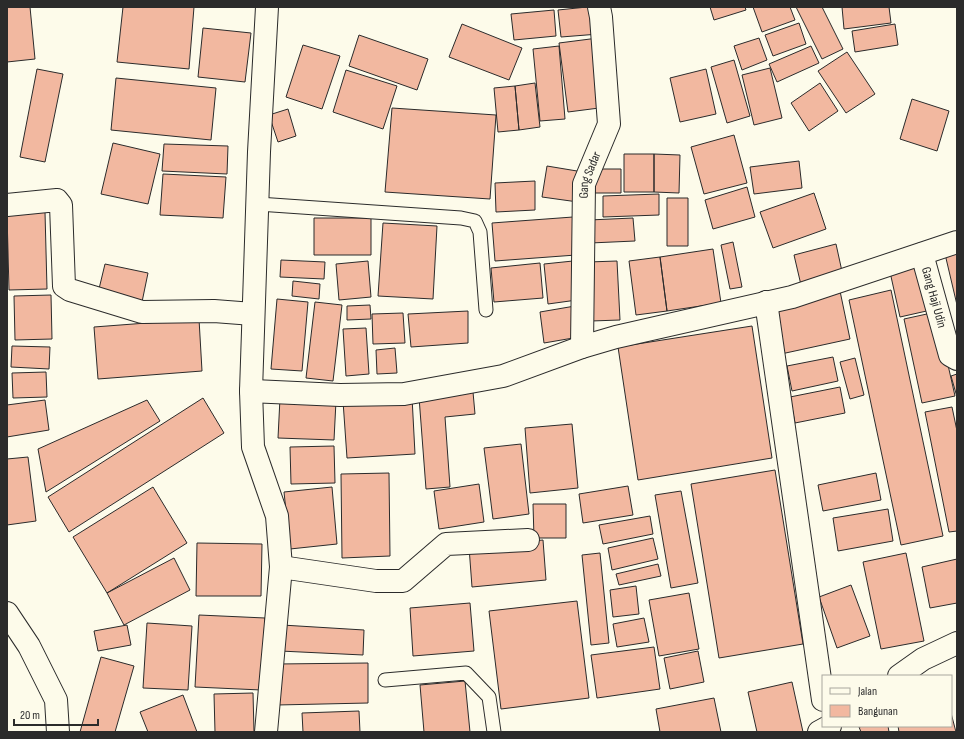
<svg xmlns="http://www.w3.org/2000/svg" width="964" height="739" viewBox="0 0 964 739" font-family="'Sofia Sans Condensed',sans-serif">
	<style>
		.building { fill: #f2b8a0; stroke: #2b2b2b }
		.lines { fill: none; stroke-linecap: round; stroke-linejoin: round }
		.service-casing { stroke: #2b2b2b; stroke-width: 15 }
		.minor-casing { stroke: #2b2b2b; stroke-width: 24 }
		.tertiary-casing { stroke: #2b2b2b; stroke-width: 24 }
		.service { stroke: #fdfbea; stroke-width: 13 }
		.minor { stroke: #fdfbea; stroke-width: 22 }
		.tertiary { stroke: #fdfbea; stroke-width: 22 }
		.labels { text-anchor: middle; dominant-baseline: central; stroke-width: 3; stroke-linejoin: round; paint-order: stroke }
		.street-label { font-size: 13px; fill: #2b2b2b; stroke: #fdfbea }
	</style>
	<rect width="100%" height="100%" fill="#fdfbea"/>
	<!-- building -->
	<path class="building" d="M7,7H30L35,59L7,62Z
		M123,7H194L189,69L117,62Z
		M587,7H596L599,34L561,37L558,10Z
		M710,7H745L746,10L714,20Z
		M753,7H790L795,20L762,32Z
		M796,7H822L843,49L822,59Z
		M842,7H889L891,23L844,29Z
		M554,10L556,36L514,40L511,14Z
		M799,23L806,44L773,56L765,35Z
		M462,24L522,48L509,80L449,57Z
		M895,24L898,45L855,52L852,31Z
		M203,28L251,33L245,82L198,77Z
		M359,35L428,59L417,90L349,66Z
		M598,38L607,107L568,112L559,43Z
		M759,38L767,60L742,70L734,46Z
		M303,45L340,56L322,109L286,97Z
		M559,46L565,119L540,121L533,49Z
		M811,46L819,63L777,82L769,64Z
		M847,52L875,94L846,113L818,71Z
		M734,60L750,116L727,123L711,67Z
		M770,68L782,118L754,125L742,75Z
		M37,69L63,74L45,162L20,157Z
		M706,69L716,114L680,122L670,78Z
		M346,70L397,86L383,129L333,112Z
		M116,78L216,88L211,140L111,130Z
		M535,83L540,127L519,130L515,86Z
		M820,83L838,111L809,131L791,103Z
		M515,86L519,130L498,132L494,88Z
		M912,99L949,111L937,151L900,139Z
		M392,108L496,115L490,199L385,192Z
		M288,109L296,136L278,142L269,115Z
		M734,135L747,183L704,194L691,147Z
		M113,143L160,154L148,204L101,194Z
		M164,144L228,146L227,174L162,171Z
		M624,154H654V192H624Z
		M654,154L680,155L679,193L654,192Z
		M799,161L802,188L754,194L750,167Z
		M547,166L583,172L578,202L542,197Z
		M594,169H621V193H595Z
		M163,174L226,177L223,218L160,215Z
		M535,181V210L496,212L495,183Z
		M747,187L755,217L713,229L705,200Z
		M814,193L826,229L773,248L760,212Z
		M659,194V215L603,217V196Z
		M667,198H688V246H667Z
		M45,212L47,289L9,290L7,214Z
		M573,217L576,255L495,261L492,223Z
		M314,218H371V255H314Z
		M633,218L635,241L590,243L589,220Z
		M383,223L437,226L433,299L378,296Z
		M733,242L742,287L730,289L721,245Z
		M836,244L843,276L801,285L794,255Z
		M713,249L721,303L667,311L660,257Z
		M957,251V305L945,254Z
		M660,257L667,311L636,315L629,261Z
		M281,260L325,262L324,279L280,277Z
		M368,261L371,297L339,300L336,264Z
		M573,261L577,300L548,304L544,264Z
		M617,261L620,320L591,321L588,262Z
		M540,263L543,298L494,302L491,268Z
		M105,264L148,273L142,302L98,293Z
		M922,265L931,310L900,317L890,272Z
		M293,281L320,284L319,299L292,296Z
		M891,290L943,536L901,545L849,300Z
		M840,291L850,339L781,354L770,307Z
		M51,295L52,339L15,340L14,296Z
		M277,299L308,302L302,371L271,369Z
		M315,302L342,305L333,381L306,378Z
		M370,305L371,319L347,320V306Z
		M575,306L579,337L544,343L540,312Z
		M468,311V343L411,347L408,314Z
		M936,312L955,396L922,403L904,319Z
		M403,313L405,343L373,344L372,314Z
		M199,319L202,371L98,379L94,327Z
		M752,326L772,458L638,480L618,347Z
		M366,328L369,374L346,376L343,329Z
		M12,346L50,347L49,369L11,367Z
		M395,348L397,373L377,374L376,350Z
		M833,357L838,381L792,391L787,366Z
		M855,358L864,395L850,399L840,362Z
		M46,372L47,397L13,398L12,373Z
		M957,374V397L951,376Z
		M840,387L845,413L795,423L790,397Z
		M473,392L475,414L445,417L450,487L426,489L419,397Z
		M412,397L415,454L347,458L343,401Z
		M203,398L224,433L69,532L48,497Z
		M280,398L336,401L334,440L278,438Z
		M45,400L49,430L7,437V405Z
		M147,400L160,421L46,492L38,449Z
		M952,407L957,431V531L949,532L925,412Z
		M572,424L578,488L530,493L525,428Z
		M521,444L529,514L493,519L484,448Z
		M334,446L335,483L291,484L290,447Z
		M28,457L36,521L7,525V459Z
		M775,470L803,644L719,658L691,484Z
		M389,473L390,556L342,558L341,474Z
		M876,473L881,500L823,511L818,485Z
		M479,484L484,522L439,529L434,491Z
		M628,486L633,515L583,523L579,494Z
		M153,487L187,543L107,593L73,537Z
		M332,487L337,544L290,549L284,492Z
		M681,491L698,583L671,588L655,495Z
		M533,504H566V538H534Z
		M888,509L893,541L838,551L833,518Z
		M650,516L653,534L603,544L599,525Z
		M653,538L658,559L612,570L608,548Z
		M543,540L546,580L472,587L469,547Z
		M197,543L262,544L261,596H196Z
		M600,553L609,643L591,645L582,555Z
		M906,553L924,641L881,649L863,562Z
		M174,558L190,590L124,625L107,593Z
		M957,559V603L930,608L922,567Z
		M658,564L661,576L619,585L616,574Z
		M851,585L870,636L837,648L819,597Z
		M636,586L639,614L613,617L610,590Z
		M689,593L699,649L659,656L649,600Z
		M577,601L589,698L501,709L489,611Z
		M470,603L474,651L413,656L410,608Z
		M199,615L265,618L261,690L195,687Z
		M644,618L649,642L617,647L613,624Z
		M147,623L192,626L188,690L143,688Z
		M127,625L131,645L98,651L94,631Z
		M282,625L364,630L363,655L280,651Z
		M654,647L660,689L597,698L591,655Z
		M698,651L704,682L670,689L664,658Z
		M101,657L134,666L115,732H80Z
		M368,663V703L277,705V664Z
		M465,681L470,732H424L420,685Z
		M792,682L803,732H757L748,692Z
		M253,693L254,732H215L214,694Z
		M183,695L197,732H148L140,712Z
		M714,698L721,732H660L656,709Z
		M359,711L360,732H303L302,713Z
		M951,713L956,732H899L898,726H951Z
		M864,726H888L889,732H861L859,727Z"/>
	<g class="lines">
		<defs>
			<path id="service" d="M258,204L461,218L475,221L480,232L486,310
				M385,680L466,673L489,697L494,732"/>
			<g id="minor">
				<path d="M7,205L57,200L61,205L64,286L70,290L142,312L214,311L253,314"/>
				<path id="s1" d="M922,254L950,355L957,359"/>
				<path d="M766,302L823,700"/>
				<path id="s2" d="M582,347L584,184L609,124L601,17L599,7"/>
				<path d="M251,391L340,395L404,394L503,376L582,347L616,337L792,297L957,242"/>
				<path d="M281,567L376,581H403L446,544L528,540"/>
				<path d="M7,613L29,646L56,700L58,732"/>
				<path d="M266,732L281,567L277,516L253,447L251,391L259,152L267,7"/>
			</g>
			<path id="tertiary" d="M899,676L923,659L957,643
				M819,732L830,726"/>
		</defs>
		<!-- service casing -->
		<use href="#service" class="service-casing"/>
		<!-- minor casing -->
		<use href="#minor" class="minor-casing"/>
		<!-- tertiary casing -->
		<use href="#tertiary" class="tertiary-casing"/>
		<!-- service -->
		<use href="#service" class="service"/>
		<!-- minor -->
		<use href="#minor" class="minor"/>
		<!-- tertiary -->
		<use href="#tertiary" class="tertiary"/>
	</g>
	<g class="labels">
		<!-- street labels -->
		<g class="street-label">
			<text stroke="none"><textPath href="#s2" startOffset="173">Gang Sadar</textPath></text>
			<text stroke="none"><textPath href="#s1" startOffset="45">Gang Haji Udin</textPath></text>
		</g>
	</g>
	<!-- border -->
	<rect width="964" height="739" fill="none" stroke="#2b2b2b" stroke-width="16"/>
	<!-- legend -->
	<rect x="822" y="675" width="130" height="52" fill="#fdfbea" stroke="#a9a89e"/>
	<rect x="830" y="688" width="20" height="6" fill="#fdfbea" stroke="#a9a89e"/>
	<text x="858" y="695" font-size="12" fill="#2b2b2b">Jalan</text>
	<rect x="830" y="705" width="20" height="12" fill="#f2b8a0" stroke="#a9a89e"/>
	<text x="858" y="715" font-size="12" fill="#2b2b2b">Bangunan</text>
	<!-- scale -->
	<path d="M14 719v6h84v-6" fill="none" stroke="#2b2b2b" stroke-width="2"/>
	<text x="20" y="719" font-size="12" fill="#2b2b2b" stroke="#fdfbea" stroke-width="3" paint-order="stroke">20 m</text>
</svg>
